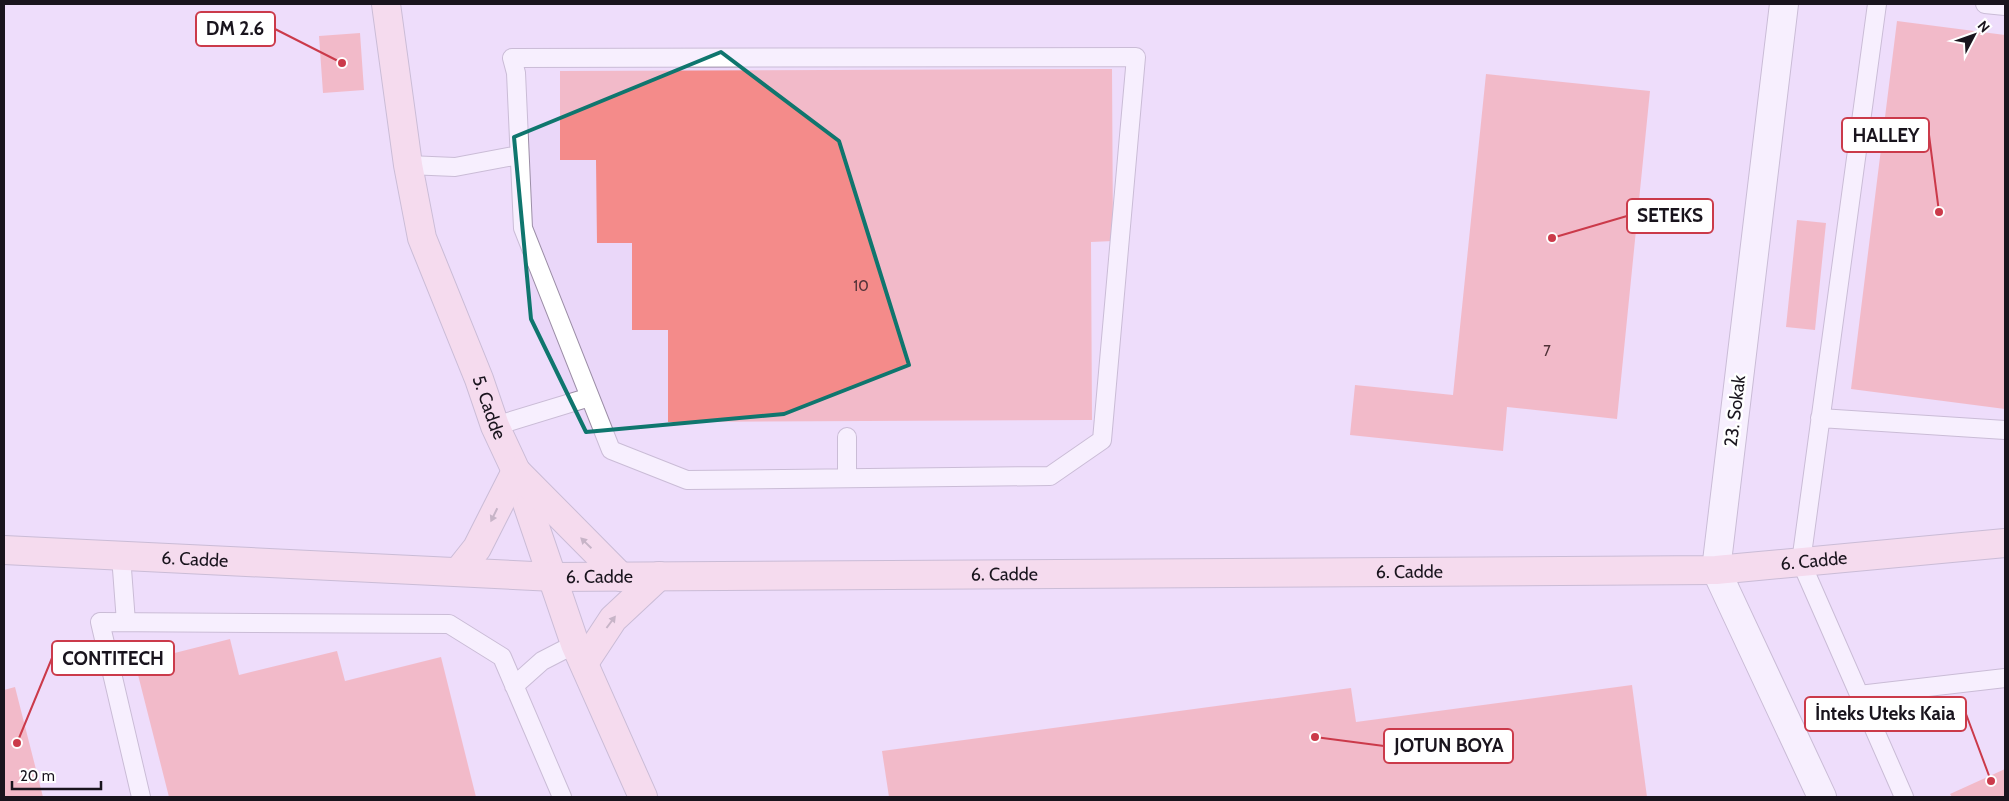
<svg xmlns="http://www.w3.org/2000/svg" width="2009" height="801" viewBox="0 0 2009 801" font-family="Cabin,sans-serif">
	<style>
		.built { fill: #ead7f9 }
		.building { fill: #f48b8a }
		.lines { fill: none; stroke-linecap: round; stroke-linejoin: round }
		.lane-casing { stroke: #9c8ea7; stroke-width: 20 }
		.street-casing { stroke: #9c8ea7; stroke-width: 30 }
		.secondary-casing { stroke: #9c8ea7; stroke-width: 30 }
		.lane { stroke: #fff; stroke-width: 18 }
		.street { stroke: #fff; stroke-width: 28 }
		.secondary { stroke: #fad2dc; stroke-width: 28 }
		.oneway { fill: #957c86 }
		.marked { fill: none; stroke: #0f766e; stroke-width: 4; stroke-linejoin: round }
		.labels { text-anchor: middle; dominant-baseline: central; stroke-width: 5; stroke-linejoin: round; paint-order: stroke }
		.number-label { font-size: 15px; fill: #503238 }
		.street-label { font-size: 18px; fill: #19141d; stroke: #fff }
		.leader { fill: none; stroke: #cb3a4a; stroke-width: 2 }
		.callout-dot { fill: #cb3a4a; stroke: #fff; stroke-width: 2 }
		.callout { fill: #fff; stroke: #cb3a4a; stroke-width: 2 }
		.callout-label { font-size: 19px; text-anchor: middle; font-weight: bold; fill: #19141d }
	</style>
	<rect width="100%" height="100%" fill="#f1e2fd"/>
	<!-- built -->
	<path class="built" d="M4,4H2005V797H4Z"/>
	<!-- building -->
	<path class="building" d="M1897,21L2005,35V409L1851,389Z
		M360,33L364,90L323,93L319,36Z
		M1112,69L1113,241L1091,242L1092,420L668,422V330H632V243H597L596,160H560V71Z
		M1486,74L1650,91L1617,419L1507,407L1503,451L1350,435L1355,385L1453,395Z
		M1797,220L1826,223L1815,330L1786,327Z
		M230,639L239,675L337,651L345,681L441,657L476,797H169L135,663Z
		M1632,685L1647,797H889L882,751L1351,688L1356,722Z
		M15,687L43,797H4V690Z
		M2005,769V797H1952L1950,794Z"/>
	<g class="lines">
		<defs>
			<path id="lane" d="M1877,4L1801,562L1904,797
				M1985,4L2005,6
				M1136,57L1102,440L1050,476L687,480L611,450L523,228L516,73L512,58Z
				M408,165L455,167L519,155
				M1820,418L2005,430
				M495,426L590,397
				M847,478V437
				M121,556L126,622
				M514,686L542,661L575,644
				M1859,695L2005,678
				M141,797L100,622L449,624L502,657L562,797"/>
			<path id="street" d="M1784,4L1716,570L1822,797"/>
			<g id="secondary">
				<path id="s1" d="M386,4L408,165L422,238L479,379L495,426L516,471L575,644L643,797"/>
				<path id="s2" d="M4,550L554,577L1716,570L2005,543"/>
				<path d="M458,572L477,548L516,471L621,577"/>
				<path d="M584,663L613,619L659,576"/>
			</g>
		</defs>
		<!-- lane casing -->
		<use href="#lane" class="lane-casing"/>
		<!-- street casing -->
		<use href="#street" class="street-casing"/>
		<!-- secondary casing -->
		<use href="#secondary" class="secondary-casing"/>
		<!-- lane -->
		<use href="#lane" class="lane"/>
		<!-- street -->
		<use href="#street" class="street"/>
		<!-- secondary -->
		<use href="#secondary" class="secondary"/>
	</g>
	<!-- one-way arrows -->
	<defs><path id="oneway-solid" d="M-6-.8H1V-3.2L6.5 0L1 3.2V.8H-6Z" transform="scale(1.25)"/></defs>
	<g class="oneway">
		<use href="#oneway-solid" transform="translate(494 515) rotate(116)"/>
		<use href="#oneway-solid" transform="translate(586 543) rotate(-136)"/>
		<use href="#oneway-solid" transform="translate(611 622) rotate(-53)"/>
	</g>
	<!-- marked area -->
	<path d="M0 0H2009V801H0ZM721,52L839,141L909,365L784,414L586,432L531,319L514,137Z" fill="#f1e2fd" fill-opacity=".55" fill-rule="evenodd"/>
	<path class="marked" d="M721,52L839,141L909,365L784,414L586,432L531,319L514,137Z"/>
	<g class="labels">
		<!-- number labels -->
		<g class="number-label">
			<text x="861" y="286">10</text>
			<text x="1547" y="351">7</text>
		</g>
		<!-- street labels -->
		<g class="street-label">
			<text stroke="none"><textPath href="#s1" startOffset="419">5. Cadde</textPath></text>
			<text transform="translate(1735 411) rotate(-83)">23. Sokak</text>
			<text stroke="none"><textPath href="#s2" startOffset="191">6. Cadde</textPath></text>
			<text stroke="none"><textPath href="#s2" startOffset="1811">6. Cadde</textPath></text>
			<text stroke="none"><textPath href="#s2" startOffset="1406">6. Cadde</textPath></text>
			<text stroke="none"><textPath href="#s2" startOffset="1001">6. Cadde</textPath></text>
			<text stroke="none"><textPath href="#s2" startOffset="596">6. Cadde</textPath></text>
		</g>
	</g>
	<!-- callouts -->
	<path class="leader" d="M342 63L275 29M1939 212L1929 135M1552 238L1627 216M17 743L52 658M1991 781L1966 714M1315 737L1384 746"/>
	<g class="callout-dot">
		<circle cx="342" cy="63" r="5"/>
		<circle cx="1939" cy="212" r="5"/>
		<circle cx="1552" cy="238" r="5"/>
		<circle cx="17" cy="743" r="5"/>
		<circle cx="1991" cy="781" r="5"/>
		<circle cx="1315" cy="737" r="5"/>
	</g>
	<g class="callout">
		<rect x="196" y="12" width="79" height="34" rx="5"/>
		<rect x="1842" y="118" width="87" height="34" rx="5"/>
		<rect x="1627" y="199" width="86" height="34" rx="5"/>
		<rect x="52" y="641" width="122" height="34" rx="5"/>
		<rect x="1805" y="697" width="161" height="34" rx="5"/>
		<rect x="1384" y="729" width="129" height="34" rx="5"/>
	</g>
	<g class="callout-label">
		<text x="235" y="35">DM 2.6</text>
		<text x="1886" y="142">HALLEY</text>
		<text x="1670" y="222">SETEKS</text>
		<text x="113" y="665">CONTITECH</text>
		<text x="1885" y="720">İnteks Uteks Kaia</text>
		<text x="1449" y="752">JOTUN BOYA</text>
	</g>
	<!-- border -->
	<rect width="2009" height="801" fill="none" stroke="#19141d" stroke-width="10"/>
	<!-- north arrow -->
	<g transform="translate(1974 35) rotate(49)" stroke="#ffffff" stroke-width="4" paint-order="stroke">
	<path d="M0-4L9 19L0 12L-9 19Z" fill="#19141d"/>
	<text y="-8" font-size="14" font-weight="bold" text-anchor="middle" fill="#19141d">N</text>
	</g>
	<!-- scale -->
	<path d="M12 781v8h89v-8" fill="none" stroke="#19141d" stroke-width="2.5"/>
	<text x="20" y="781" font-size="15" fill="#19141d" stroke="#ffffff" stroke-width="4" paint-order="stroke">20 m</text>
</svg>
